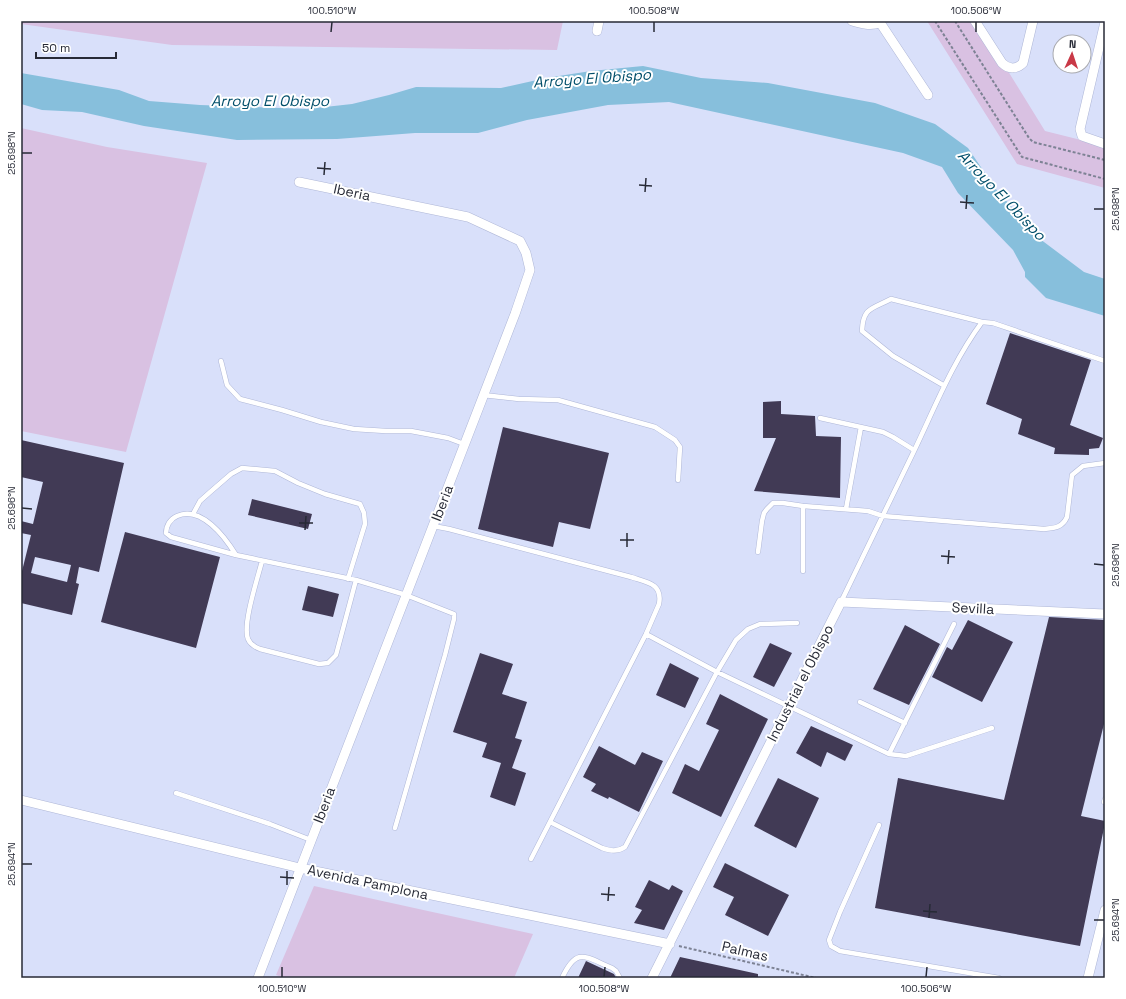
<svg xmlns="http://www.w3.org/2000/svg" width="1126" height="999" viewBox="0 0 1126 999" font-family="'Space Grotesk',sans-serif">
	<style>
		.green { fill: #d9c1e2 }
		.water { fill: #87bfdc }
		.building { fill: #413a55; fill-rule: evenodd }
		.lines { fill: none; stroke-linecap: round; stroke-linejoin: round }
		.lane-casing { stroke: #afb7d7; stroke-width: 5.5 }
		.street-casing { stroke: #afb7d7; stroke-width: 10 }
		.path { stroke: #7d8294; stroke-width: 2; stroke-dasharray: 3 2; stroke-linecap: butt }
		.lane { stroke: #fff; stroke-width: 4.5 }
		.street { stroke: #fff; stroke-width: 9 }
		.ticks { fill: none; stroke: #272a36; stroke-width: 1.5 }
		.labels { text-anchor: middle; dominant-baseline: central; stroke-width: 4; stroke-linejoin: round; paint-order: stroke }
		.street-label { font-size: 14px; fill: #272a36; stroke: #fff }
		.water-label { font-size: 15px; font-style: italic; fill: #004e6a; stroke: #fff }
		.neatline { fill: none; stroke: #272a36; stroke-width: 1.5 }
		.ticks-label { font-size: 10px; text-anchor: middle; fill: #272a36 }
	</style>
	<rect width="100%" height="100%" fill="#d9e0fa"/>
	<!-- green -->
	<path class="green" d="M21,21H563L557,50L172,45L21,24Z
		M927,21H977L1045,131L1105,146V188L1017,164Z
		M21,128L107,147L207,163L126,452L21,431Z
		M314,886L533,934L514,978H284L276,975Z"/>
	<!-- water -->
	<path class="water" d="M643,66L701,78L768,83L875,103L935,124L968,148L995,188L1040,239L1084,272L1105,279V316L1046,298L1025,277V272L1013,250L958,193L942,167L903,153L669,102L608,105L527,120L478,133H415L337,139L237,140L144,126L82,112L42,110L21,104V73L119,90L149,101L200,105L307,109L352,104L389,95L416,87L501,88L546,78L591,71Z"/>
	<!-- building -->
	<path class="building" d="M1010,333L1091,360L1070,425L1103,438L1099,448L1089,449V455L1054,454L1055,448L1018,434L1022,419L986,404Z
		M781,401V414L815,416L816,436L841,437L840,498L754,491L776,438H763V402Z
		M503,427L609,453L590,529L559,522L553,547L478,529Z
		M21,440L124,463L99,572L79,567L76,583L79,584L72,615L21,603V571H22L31,535L21,533V521L33,524L43,482L21,477ZM35,557L71,565L67,582L31,573Z
		M252,499L312,514L308,529L248,515Z
		M125,532L220,557L196,648L101,622Z
		M308,586L339,594L333,617L302,610Z
		M1049,617L1105,620V720L1081,816L1105,821V823L1080,946L875,908L898,778L1004,800Z
		M968,620L1013,642L982,702L932,677L947,647L952,650Z
		M905,625L940,644L909,705L873,689Z
		M770,643L792,653L774,687L753,677Z
		M480,653L513,664L502,694L527,702L515,738L522,740L512,768L526,773L515,806L490,797L501,763L482,757L487,743L453,732Z
		M670,663L699,678L685,708L656,695Z
		M720,694L768,719L721,817L672,793L685,764L699,771L719,730L706,724Z
		M811,726L853,745L845,761L827,752L821,767L796,753Z
		M599,746L635,765L642,752L663,761L639,812L609,797L608,799L591,791L596,784L583,777Z
		M778,778L819,798L796,848L754,826Z
		M725,863L789,895L768,936L725,915L734,897L713,887Z
		M649,880L669,890L672,885L683,891L664,930L634,923L642,910L635,907Z
		M680,957L758,974V978H670Z
		M586,961L614,974L616,978H578Z"/>
	<g class="lines">
		<defs>
			<path id="lane" d="M221,361L227,385L240,399L282,410L321,422L354,429L386,431H411L448,438L464,444
				M943,385L893,356L862,331C863,307 872,309 891,299L982,322
				M483,395L519,399L558,400L655,427L675,440L680,447L678,480
				M820,418L883,432L893,437L914,450
				M846,509L861,427
				M193,514L200,501L209,493L231,474L242,468L275,471L298,483L325,494L360,504L364,513L365,524L348,579
				M433,526L449,529L631,577C646,582 663,583 659,604L646,634
				M758,552L762,521L764,513L767,509L773,503H783L803,506L868,511L883,516L1044,529C1054,528 1062,528 1067,517L1072,475L1083,466L1105,463
				M236,555C225,537 201,505 177,516C170,519 166,526 166,533L171,537L236,555L356,580L406,595L454,614V619L445,655L395,828
				M262,561C258,577 242,625 248,639C250,644 255,647 260,649L319,664L328,663L336,655L356,580
				M803,571V506
				M841,602C866,551 890,501 914,451C935,407 953,361 982,322L993,323L1105,361
				M860,702L905,723
				M889,754L906,756L992,728
				M176,793L270,824L311,840
				M1104,802L1105,799
				M550,822L602,848C611,851 617,852 625,847L717,672L736,640L748,629L760,624L797,623
				M879,825L840,912L829,940L831,946L840,951L999,978
				M531,859L646,634L717,672L889,754L954,624
				M562,978C577,946 585,957 612,968L616,971L620,978"/>
			<path id="street" d="M852,21C862,24 870,26 880,23
				M879,21L928,95
				M975,21L1002,63C1009,70 1017,69 1023,63L1033,21
				M1105,22L1080,129L1082,136L1105,144
				M597,31L599,21
				M21,800L300,868L670,944
				M258,978L515,314L530,270L526,253L520,241L468,217L299,182
				M652,978L841,602L1105,614
				M1088,978L1105,910"/>
		</defs>
		<!-- lane casing -->
		<use href="#lane" class="lane-casing"/>
		<!-- street casing -->
		<use href="#street" class="street-casing"/>
		<!-- path -->
		<path class="path" d="M935,21L1022,157L1105,179
			M955,21L1029,138L1033,142L1105,160
			M679,946L816,978"/>
		<!-- lane -->
		<use href="#lane" class="lane"/>
		<!-- street -->
		<use href="#street" class="street"/>
	</g>
	<!-- ticks -->
	<path class="ticks" d="M331,32L332,22M654,32V22M976,32V22M22,153H32M317,168L331,169M324,175L325,162M639,185L652,186M645,192L646,178M960,202L974,203M966,209L967,195M1094,209H1104M22,508L32,509M299,523H313M305,530L306,516M620,540H634M627,547V533M941,556L955,557M948,564L949,550M1094,564L1104,565M22,864H32M280,877L294,878M287,885V871M601,894L615,895M608,901L609,887M923,911L937,912M929,918L930,904M1094,920H1104M282,977V967M604,977L605,967M926,977L927,967"/>
	<g class="labels">
		<!-- street labels -->
		<g class="street-label">
			<text transform="translate(352 192) rotate(12)">Iberia</text>
			<text transform="translate(442 503) rotate(-69)">Iberia</text>
			<text transform="translate(973 608) rotate(3)">Sevilla</text>
			<text transform="translate(800 683) rotate(-63)">Industrial el Obispo</text>
			<text transform="translate(324 805) rotate(-69)">Iberia</text>
			<text transform="translate(368 882) rotate(12)">Avenida Pamplona</text>
			<text transform="translate(745 951) rotate(13)">Palmas</text>
		</g>
		<!-- water labels -->
		<g class="water-label">
			<text transform="translate(592 78) rotate(-4)">Arroyo El Obispo</text>
			<text x="270" y="100">Arroyo El Obispo</text>
			<text transform="translate(1002 195) rotate(46)">Arroyo El Obispo</text>
		</g>
	</g>
	<!-- border -->
	<rect width="1126" height="999" fill="none" stroke="#ffffff" stroke-width="44"/>
	<!-- north arrow -->
	<g transform="translate(1072 54) rotate(3)"><circle r="19" fill="#ffffff" stroke="#a9aaaf"/>
	<path d="M0-3L7 15L0 10L-7 15Z" fill="#c93947"/>
	<text y="-6" font-size="11" font-weight="bold" text-anchor="middle" fill="#272a36">N</text>
	</g>
	<!-- scale -->
	<path d="M36 52v6h80v-6" fill="none" stroke="#272a36" stroke-width="2"/>
	<text x="42" y="52" font-size="12" fill="#272a36" stroke="#ffffff" stroke-width="3" paint-order="stroke">50 m</text>
	<rect x="22" y="22" width="1082" height="955" class="neatline"/>
	<g class="ticks-label">
		<text x="332" y="14">100.510°W</text>
		<text x="654" y="14">100.508°W</text>
		<text x="976" y="14">100.506°W</text>
		<text transform="translate(11 153) rotate(-90)" y="4">25.698°N</text>
		<text transform="translate(1115 209) rotate(-90)" y="4">25.698°N</text>
		<text transform="translate(11 508) rotate(-90)" y="4">25.696°N</text>
		<text transform="translate(1115 565) rotate(-90)" y="4">25.696°N</text>
		<text transform="translate(11 864) rotate(-90)" y="4">25.694°N</text>
		<text transform="translate(1115 920) rotate(-90)" y="4">25.694°N</text>
		<text x="282" y="992">100.510°W</text>
		<text x="604" y="992">100.508°W</text>
		<text x="926" y="992">100.506°W</text>
	</g>
</svg>
